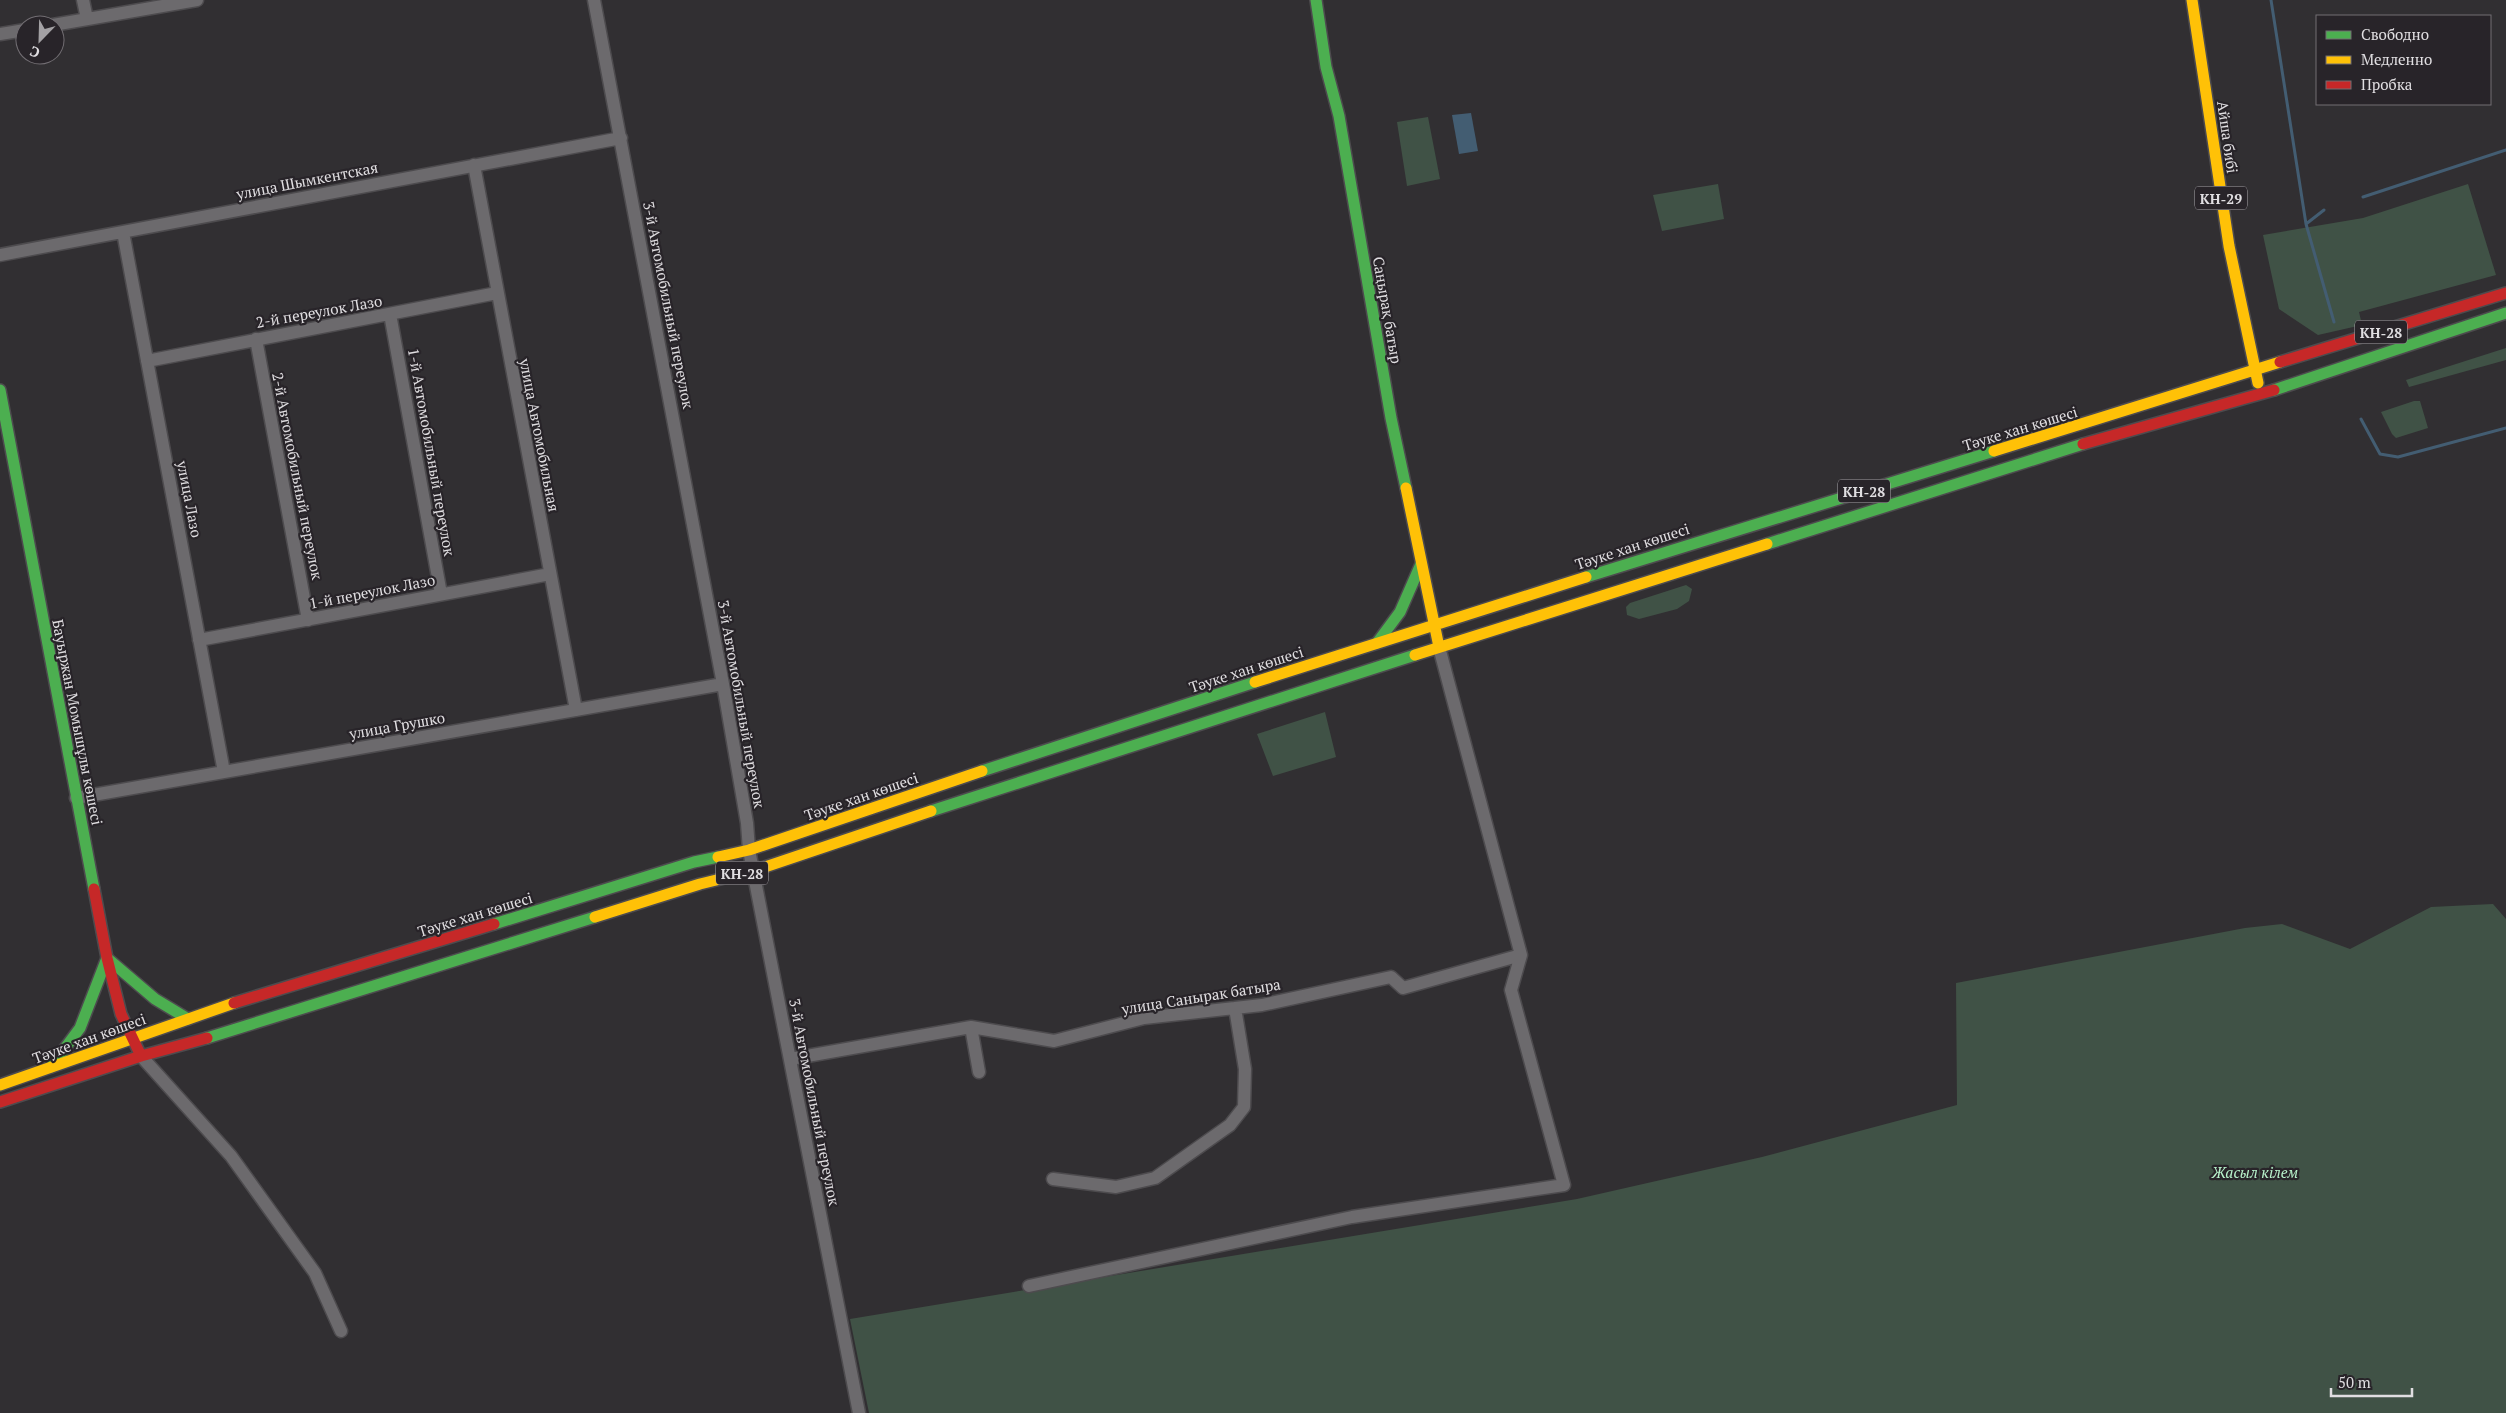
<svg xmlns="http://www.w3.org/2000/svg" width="2506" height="1413" viewBox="0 0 2506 1413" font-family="'PT Serif',serif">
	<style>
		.green { fill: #405246 }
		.water { fill: #435d72 }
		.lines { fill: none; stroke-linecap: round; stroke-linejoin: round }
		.stream { stroke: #435d72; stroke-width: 3 }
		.street-casing { stroke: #4d4b4e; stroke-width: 15 }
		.fast-casing { stroke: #4d4b4e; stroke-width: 14 }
		.slow-casing { stroke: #4d4b4e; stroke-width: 14 }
		.jam-casing { stroke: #4d4b4e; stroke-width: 14 }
		.street { stroke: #6c6a6d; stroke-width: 12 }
		.fast { stroke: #4caf50; stroke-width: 11 }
		.slow { stroke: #ffc107; stroke-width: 11 }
		.jam { stroke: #c62828; stroke-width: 11 }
		.labels { text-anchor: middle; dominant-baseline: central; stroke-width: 4.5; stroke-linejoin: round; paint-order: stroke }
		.shield { fill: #282429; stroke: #a9a6aa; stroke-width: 1 }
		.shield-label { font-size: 14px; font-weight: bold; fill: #e0dee1 }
		.street-label { font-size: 15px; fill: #e0dee1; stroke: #282429 }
		.park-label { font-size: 15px; font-style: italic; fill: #b8f2cb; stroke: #282429 }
	</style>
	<rect width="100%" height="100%" fill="#312f32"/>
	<!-- green -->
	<path class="green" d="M1428,117L1440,179L1407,186L1397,122Z
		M1718,184L1724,219L1662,231L1653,195Z
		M2468,184L2496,275L2359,312L2362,325L2318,335L2279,309L2263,235L2363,218Z
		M2506,348V360L2409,387L2406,380Z
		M2414,401H2420L2428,428L2396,438L2392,434L2381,412Z
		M1686,585L1692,589L1689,601L1677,609L1639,619L1627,615L1626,607L1630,603Z
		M1325,712L1336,757L1273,776L1257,734Z
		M2493,904L2506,919V1413H869L850,1319L1577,1199L1762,1157L1957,1105L1956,983L2245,928L2282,924L2350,949L2431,907Z"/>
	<!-- water -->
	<path class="water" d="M1471,113L1478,151L1459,154L1452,115Z"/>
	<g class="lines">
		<!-- stream -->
		<path class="stream" d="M2271,0L2306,224
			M2363,197L2506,150
			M2324,210L2306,224L2334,322
			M2361,419L2380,454L2398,457L2506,428"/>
		<defs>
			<path id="street" d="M83,0L87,19
				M594,0L723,684L747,823L749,850L859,1413
				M53,25L197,0
				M0,34L25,30
				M474,165L576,710
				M123,232L224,772
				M0,255L621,138
				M390,314L441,594
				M256,339L308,620
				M147,361L497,293
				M199,640L550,574
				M76,798L723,684
				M971,1027L979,1072
				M141,1056L231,1156L315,1273L341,1331
				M790,1059L971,1027L1054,1041L1144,1018L1262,1005L1391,977L1403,988L1521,955
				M1053,1179L1116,1187L1155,1178L1230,1125L1244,1107L1245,1069L1235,1008
				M1029,1286L1352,1217L1564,1185L1511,990L1521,955L1439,647"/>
			<path id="fast" d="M1316,0L1326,67L1339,116L1391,418L1406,488
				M0,390L94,889
				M2274,390L2506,313
				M1767,544L2083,444
				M1586,577L1994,451
				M1377,643L1400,612L1421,564
				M982,771L1255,682
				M931,811L1415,655
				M494,924L694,862L718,857
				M207,1038L595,917
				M51,1067L80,1028L107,958L155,999L188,1019"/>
			<path id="slow" d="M2192,0L2229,246L2258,383
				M1994,451L2280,362
				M1406,488L1439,647
				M1415,655L1767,544
				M1255,682L1586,577
				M718,857L749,850L982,771
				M595,917L700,884L753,871L931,811
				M0,1085L234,1003"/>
			<path id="jam" d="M2280,362L2506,293
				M2083,444L2274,390
				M94,889L107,958L121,1014L141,1056
				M234,1003L494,924
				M0,1102L141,1056L207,1038"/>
		</defs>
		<!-- street casing -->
		<use href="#street" class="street-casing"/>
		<!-- fast casing -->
		<use href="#fast" class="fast-casing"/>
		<!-- slow casing -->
		<use href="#slow" class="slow-casing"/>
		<!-- jam casing -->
		<use href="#jam" class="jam-casing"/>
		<!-- street -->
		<use href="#street" class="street"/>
		<!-- fast -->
		<use href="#fast" class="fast"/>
		<!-- slow -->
		<use href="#slow" class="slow"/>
		<!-- jam -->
		<use href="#jam" class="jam"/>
	</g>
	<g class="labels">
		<!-- shield labels -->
		<g class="shield">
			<rect x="2195" y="186.5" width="52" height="23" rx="4"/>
			<rect x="2355" y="320.5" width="52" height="23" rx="4"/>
			<rect x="1838" y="479.5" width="52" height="23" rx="4"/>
			<rect x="716" y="861.5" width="52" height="23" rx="4"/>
		</g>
		<g class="shield-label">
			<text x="2221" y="198">КН-29</text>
			<text x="2381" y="332">КН-28</text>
			<text x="1864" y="491">КН-28</text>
			<text x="742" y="873">КН-28</text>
		</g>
		<!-- street labels -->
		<g class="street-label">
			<text transform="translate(2228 137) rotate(82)">Айша бибі</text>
			<text transform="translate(307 180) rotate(-11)">улица Шымкентская</text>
			<text transform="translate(669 305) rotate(79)">3-й Автомобильный переулок</text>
			<text transform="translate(1388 310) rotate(80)">Саңырақ батыр</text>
			<text transform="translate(319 311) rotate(-10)">2-й переулок Лазо</text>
			<text transform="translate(2020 428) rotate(-17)">Тәуке хан көшесі</text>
			<text transform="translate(540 435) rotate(79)">улица Автомобильная</text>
			<text transform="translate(432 452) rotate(80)">1-й Автомобильный переулок</text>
			<text transform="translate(298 476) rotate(79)">2-й Автомобильный переулок</text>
			<text transform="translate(190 499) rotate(79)">улица Лазо</text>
			<text transform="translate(1632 546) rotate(-18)">Тәуке хан көшесі</text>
			<text transform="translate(372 591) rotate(-11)">1-й переулок Лазо</text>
			<text transform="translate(1246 669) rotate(-18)">Тәуке хан көшесі</text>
			<text transform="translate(742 704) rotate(80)">3-й Автомобильный переулок</text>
			<text transform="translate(78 722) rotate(79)">Бауыржан Момышұлы көшесі</text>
			<text transform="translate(397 725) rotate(-10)">улица Грушко</text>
			<text transform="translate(861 796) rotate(-19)">Тәуке хан көшесі</text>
			<text transform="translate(475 914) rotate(-17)">Тәуке хан көшесі</text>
			<text transform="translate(1201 996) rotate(-9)">улица Санырак батыра</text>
			<text transform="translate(89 1038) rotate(-20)">Тәуке хан көшесі</text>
			<text transform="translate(815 1102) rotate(79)">3-й Автомобильный переулок</text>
		</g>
		<!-- park labels -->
		<g class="park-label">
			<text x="2255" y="1172">Жасыл кілем</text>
		</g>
	</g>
	<!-- legend -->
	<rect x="2316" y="15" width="175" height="90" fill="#282429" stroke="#726e73"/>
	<rect x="2326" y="31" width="25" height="8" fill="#4caf50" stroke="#726e73"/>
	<text x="2361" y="40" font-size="15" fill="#e0dee1">Свободно</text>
	<rect x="2326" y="56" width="25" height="8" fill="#ffc107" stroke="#726e73"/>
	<text x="2361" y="65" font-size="15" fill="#e0dee1">Медленно</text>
	<rect x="2326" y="81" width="25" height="8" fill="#c62828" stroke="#726e73"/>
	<text x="2361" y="90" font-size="15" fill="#e0dee1">Пробка</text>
	<!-- north arrow -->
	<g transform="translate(40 40) rotate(203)"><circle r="24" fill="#282429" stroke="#726e73"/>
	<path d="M0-4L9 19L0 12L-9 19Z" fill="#a3a1a4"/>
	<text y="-8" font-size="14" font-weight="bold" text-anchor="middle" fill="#e0dee1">С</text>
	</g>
	<!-- scale -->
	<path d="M2331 1388v8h81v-8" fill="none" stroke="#e0dee1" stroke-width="2.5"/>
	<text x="2338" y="1388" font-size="15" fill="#e0dee1" stroke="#282429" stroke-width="4" paint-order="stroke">50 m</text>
</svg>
